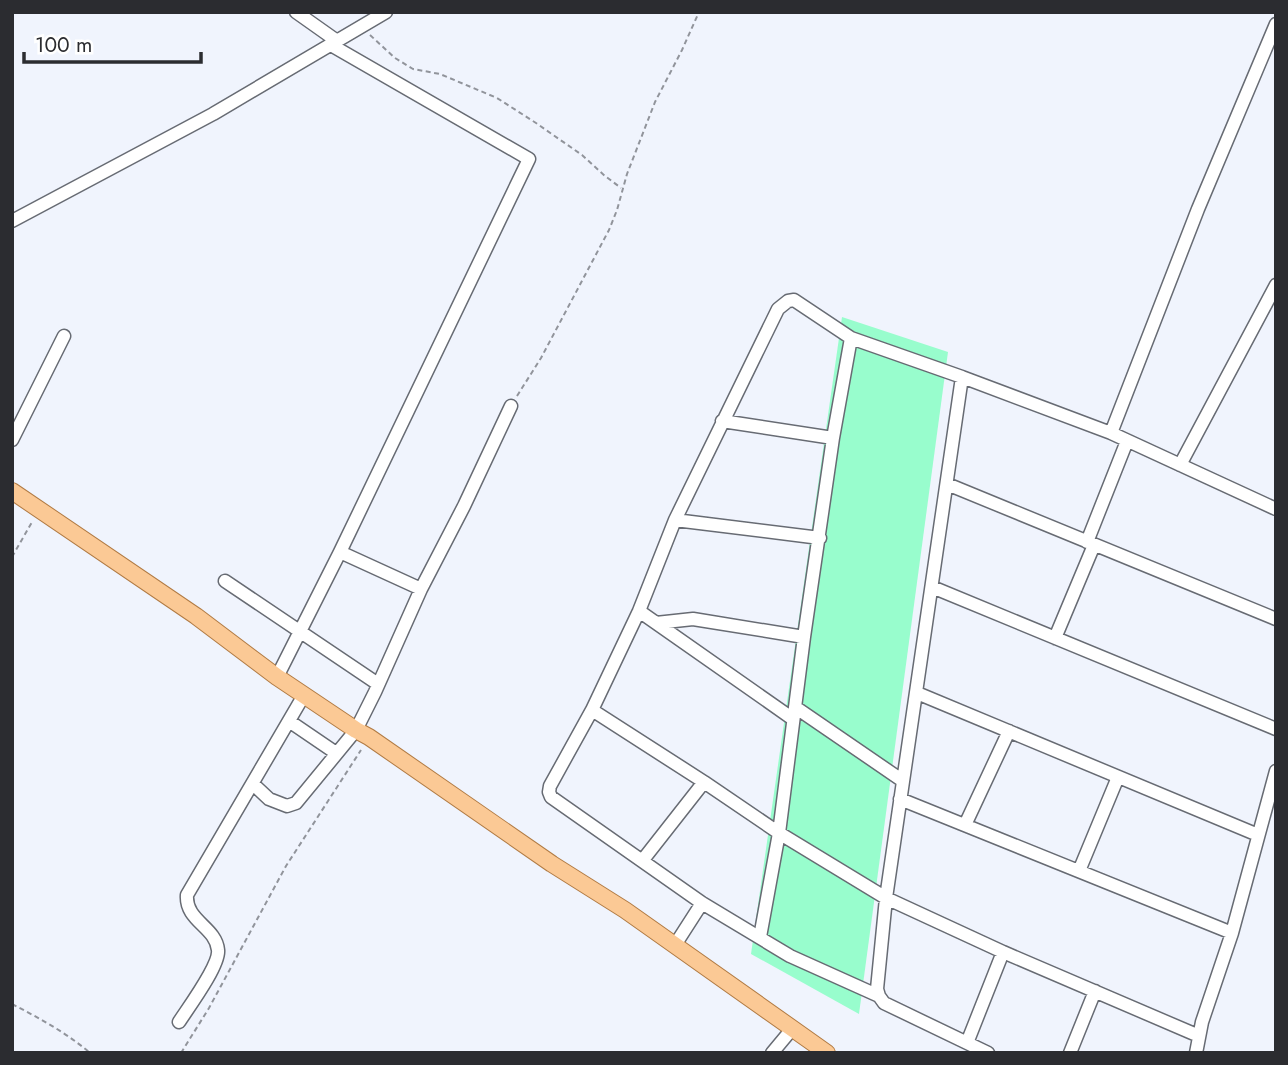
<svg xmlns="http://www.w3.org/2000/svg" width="1288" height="1065" viewBox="0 0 1288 1065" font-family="Jost,sans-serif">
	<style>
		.green { fill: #98fdcd }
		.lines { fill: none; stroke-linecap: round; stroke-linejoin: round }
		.minor-casing { stroke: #676b73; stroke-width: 15 }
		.major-casing { stroke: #b17b44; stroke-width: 18 }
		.path { stroke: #91949b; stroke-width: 2; stroke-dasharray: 5 3.5; stroke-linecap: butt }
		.minor { stroke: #fff; stroke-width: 12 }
		.major { stroke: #fbc995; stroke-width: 16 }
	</style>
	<rect width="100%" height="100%" fill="#f0f4fd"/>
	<!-- green -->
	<path class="green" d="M842,317L948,352L859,1014L751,954Z"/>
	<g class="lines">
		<defs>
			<path id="minor" d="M296,12L337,41
				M12,221L213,114L386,12
				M722,421L833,438
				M1111,433L1198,209L1276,24
				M12,440L64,336
				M1180,465L1276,285
				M947,484L1276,619
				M675,520L820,538
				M1087,542L1127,441
				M340,552L421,589
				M225,581L378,684
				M932,587L1276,729
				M639,611L793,719
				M656,623L693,619L804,637
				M1055,638L1094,545
				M277,677L340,552L529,159L331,45
				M917,693L1258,835
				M795,707L903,781
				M592,710L639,611L675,520L778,309L788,301L794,300L851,338
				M289,721L336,753
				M253,784L269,799L287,806L296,803L356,730L375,692L421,589L464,506L511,406
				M900,799L1232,933
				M965,825L1009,731
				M642,861L704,782
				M1079,871L1118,777
				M760,937L779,833L804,637L833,438L851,338L962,377
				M675,945L702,903
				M879,996L790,956L702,903L551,797L549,792L550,786L592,710L704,782L779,833L886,898L1003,952L1199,1036
				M179,1022C188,1008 220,965 218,950C216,927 185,921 187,895L304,695
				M967,1043L1003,952
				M772,1053L792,1029
				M988,1053L884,1003L879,996L877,989L886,898L962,377L1111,433L1276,509
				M1070,1053L1095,991
				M1196,1053L1202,1022L1232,933L1276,771"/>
			<path id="major" d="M12,491L196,616L277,677L356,730L369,737L552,864L625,910L827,1053"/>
		</defs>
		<!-- minor casing -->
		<use href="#minor" class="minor-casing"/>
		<!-- major casing -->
		<use href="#major" class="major-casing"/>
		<!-- path -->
		<path class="path" d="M370,35L395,58L413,69L440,74L497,98L536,123L582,155L605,176L621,188
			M517,396L541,358L609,230L617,210L627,174L655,102L682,50L699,12
			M12,557L32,522
			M12,1004C39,1018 67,1033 90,1053
			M181,1053L209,1008L286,866L361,750"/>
		<!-- minor -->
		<use href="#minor" class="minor"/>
		<!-- major -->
		<use href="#major" class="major"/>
	</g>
	<!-- border -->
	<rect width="1288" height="1065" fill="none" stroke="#2b2c30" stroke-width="28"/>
	<!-- scale -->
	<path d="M24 52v10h177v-10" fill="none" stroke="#2b2c30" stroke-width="3.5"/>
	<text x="35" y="52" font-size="21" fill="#2b2c30" stroke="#ffffff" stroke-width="5" paint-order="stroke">100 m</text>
</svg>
